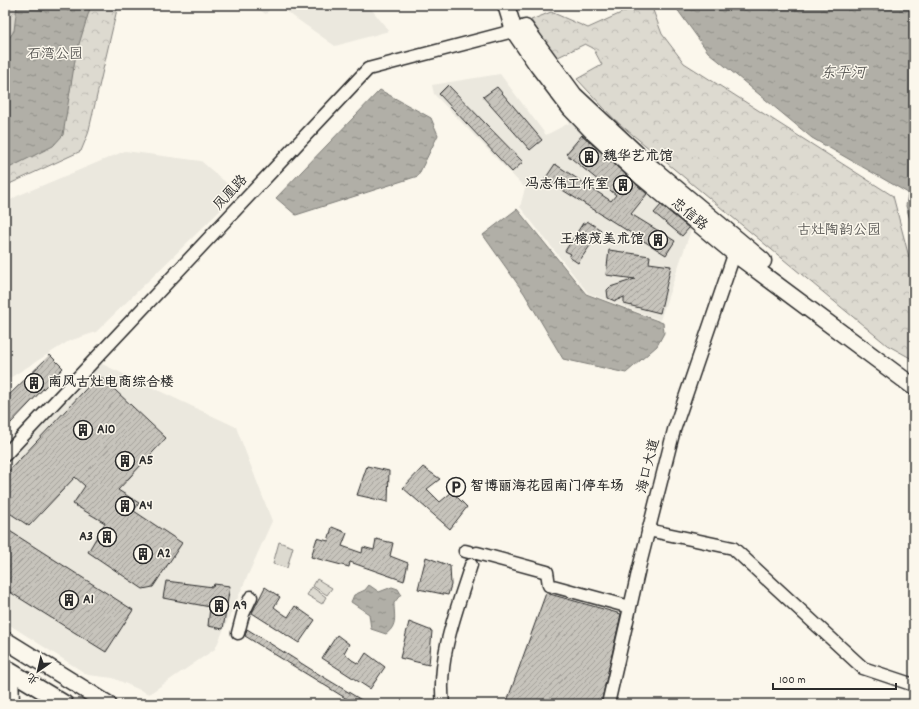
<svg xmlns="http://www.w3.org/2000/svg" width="919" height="709" viewBox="0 0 919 709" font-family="Dekko,'LXGW WenKai TC',sans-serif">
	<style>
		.built { fill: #ebe8de }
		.park { fill: url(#park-crowns); stroke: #84827e }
		.pitch { fill: #dddad0; stroke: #84827e }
		.water { fill: url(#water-ripples); stroke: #7b7a75 }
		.building { fill: url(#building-hatch); stroke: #2b2b2b }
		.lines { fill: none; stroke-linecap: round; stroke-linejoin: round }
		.minor-casing { stroke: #2b2b2b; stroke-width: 15 }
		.major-casing { stroke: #2b2b2b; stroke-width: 19 }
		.minor { stroke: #fbf7ec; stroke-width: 12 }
		.major { stroke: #fbf7ec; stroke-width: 16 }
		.labels { text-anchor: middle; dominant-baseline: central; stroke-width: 3; stroke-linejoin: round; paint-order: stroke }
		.park-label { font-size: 14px; fill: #585754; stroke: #fbf7ec }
		.poi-label { font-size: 14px; font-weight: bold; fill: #2b2b2b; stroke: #fbf7ec; text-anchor: start }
		.street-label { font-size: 14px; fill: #2b2b2b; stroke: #fbf7ec }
		.water-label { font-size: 15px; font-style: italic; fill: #5a5956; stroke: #fbf7ec }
	</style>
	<defs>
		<pattern id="park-crowns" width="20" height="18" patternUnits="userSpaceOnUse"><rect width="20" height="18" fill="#dddad0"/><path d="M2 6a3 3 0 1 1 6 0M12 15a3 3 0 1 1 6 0" fill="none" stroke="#bebbb3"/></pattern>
		<pattern id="water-ripples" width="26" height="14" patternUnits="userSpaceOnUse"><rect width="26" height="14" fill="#b1afa7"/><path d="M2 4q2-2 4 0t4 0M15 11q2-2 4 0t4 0" fill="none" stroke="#908f88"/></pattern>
		<pattern id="building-hatch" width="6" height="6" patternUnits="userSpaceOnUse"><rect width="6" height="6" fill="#c7c4bc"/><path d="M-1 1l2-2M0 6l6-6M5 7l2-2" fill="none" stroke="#a29f99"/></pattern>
	</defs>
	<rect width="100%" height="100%" fill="#fbf7ec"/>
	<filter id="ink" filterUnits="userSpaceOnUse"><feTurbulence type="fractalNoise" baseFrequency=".025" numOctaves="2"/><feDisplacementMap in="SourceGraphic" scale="8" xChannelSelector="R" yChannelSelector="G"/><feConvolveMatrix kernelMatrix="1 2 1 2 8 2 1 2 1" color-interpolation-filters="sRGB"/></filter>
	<g filter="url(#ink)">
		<!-- built -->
		<path class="built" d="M251,5H272L266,14Z
			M282,5H368L389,31L335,46L287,12Z
			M500,74L546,135L575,120L693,224L660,320L588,293L520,207L525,188L434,94L432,85Z
			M125,151L201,161L238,193L96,332L69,341L5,381V204L17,196Z
			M100,363L236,427L272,521L215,649L149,694L113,678L88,675L5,622V468Z"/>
		<!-- park -->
		<path class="park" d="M5,5H118L88,134L81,151L5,186Z
			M639,5H651L662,34L684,63L893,196L914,276V360L887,345L616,121L577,79L602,65L593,48L585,44L556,58L531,20L551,12L588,28Z"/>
		<!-- pitch -->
		<path class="pitch" d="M279,542L293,547L287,568L273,564Z
			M317,579L332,588L327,595L313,586Z
			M312,587L326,597L322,604L307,595Z"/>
		<!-- water -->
		<path class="water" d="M17,5H91L76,54L63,135L53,146L5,170V44L14,31Z
			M674,5H914V233L906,206L908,193L812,138L708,52Z
			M380,90L431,118L438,135L418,176L296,215L276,198Z
			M517,209L586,294L663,323L664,333L657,346L626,373L563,359L524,293L483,235Z
			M369,585L379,592L392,587L398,589L401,594L394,603C394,616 398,625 386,634L371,629L369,614L351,602L354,595L365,590Z"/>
		<!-- building -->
		<path class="building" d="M448,85L523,162L512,172L439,94Z
			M497,87L542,140L530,150L483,97Z
			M582,135L647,194L631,214L675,241L666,255L545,179L555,164L611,201L616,195L566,154Z
			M661,205L689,228L682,236L654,213Z
			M587,221L601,230L578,263L569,257L571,254L565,251L583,223L585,224Z
			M609,250L650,256L649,263L671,266L660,313L624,304V297L615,301L608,298L607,290L610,287L635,279L606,275Z
			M50,355L63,368L10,424L5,420V399Z
			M99,375L166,438L118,490L139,503L134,511L182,543L153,587L143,589L88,552L105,523L73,504L85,486L75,477L29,526L5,510V475Z
			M367,466L389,471L388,502L357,495Z
			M423,467L440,479L427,489L440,502L452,492L467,507L450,529L403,488Z
			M332,527L347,533L342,546L362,553L363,547L374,550L376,539L393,543L390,556L408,563L404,581L350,562L349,567L311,557L317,538L328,541Z
			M5,528L133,610L106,652L5,589Z
			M426,557L450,566L451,585L448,595L418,589Z
			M166,581L213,587L214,584L230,586L223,629L208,626L210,607L163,598Z
			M265,587L280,597L274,607L282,613L288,617L295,606L315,620L299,643L252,613Z
			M546,593L621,614L601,704H506Z
			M409,622L432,631L429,665L400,658Z
			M247,629L312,670L368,704H355L245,636Z
			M337,635L349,644L344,653L352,660L359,664L366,653L385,667L370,689L322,658Z"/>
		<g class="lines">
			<defs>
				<path id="minor" d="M5,455L368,69L521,29
					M648,530L733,548L863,668L914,685
					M465,551L469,552
					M477,553L547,572L549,585L630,607
					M238,633L243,614L251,597
					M12,673L13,704
					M443,704C437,658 457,609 471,565
					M608,704L639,568L674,430L737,246"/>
				<path id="major" d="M506,5L514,31L538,66L570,108L594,133L642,177L734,253L914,387
					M525,28L574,95L653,169L763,261
					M5,640L108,704
					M5,668L65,704"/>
			</defs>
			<!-- minor casing -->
			<use href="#minor" class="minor-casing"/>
			<!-- major casing -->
			<use href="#major" class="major-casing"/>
			<!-- minor -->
			<use href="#minor" class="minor"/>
			<!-- major -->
			<use href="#major" class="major"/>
		</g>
	</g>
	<!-- icons -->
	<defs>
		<symbol id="building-ring" viewBox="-11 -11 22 22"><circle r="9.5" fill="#fbf7ec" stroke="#2b2b2b" stroke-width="1.5"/><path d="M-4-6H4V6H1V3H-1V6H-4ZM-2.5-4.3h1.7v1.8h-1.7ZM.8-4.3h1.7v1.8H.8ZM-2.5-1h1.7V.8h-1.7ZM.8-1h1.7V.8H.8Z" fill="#2b2b2b"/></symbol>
		<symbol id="parking-ring" viewBox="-11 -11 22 22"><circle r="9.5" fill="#fbf7ec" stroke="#2b2b2b" stroke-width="1.5"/><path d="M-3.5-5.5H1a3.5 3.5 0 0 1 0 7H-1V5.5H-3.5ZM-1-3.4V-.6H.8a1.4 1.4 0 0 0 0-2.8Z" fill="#2b2b2b"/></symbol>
	</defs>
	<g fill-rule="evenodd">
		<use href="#building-ring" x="578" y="146" width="22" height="22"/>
		<use href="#building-ring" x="612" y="174" width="22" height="22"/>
		<use href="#building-ring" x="647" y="229" width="22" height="22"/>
		<use href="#building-ring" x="23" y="372" width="22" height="22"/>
		<use href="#building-ring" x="72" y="419" width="22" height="22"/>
		<use href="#building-ring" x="114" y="450" width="22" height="22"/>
		<use href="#parking-ring" x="445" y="476" width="22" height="22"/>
		<use href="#building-ring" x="114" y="495" width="22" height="22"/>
		<use href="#building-ring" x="96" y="526" width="22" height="22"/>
		<use href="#building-ring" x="132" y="543" width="22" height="22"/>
		<use href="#building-ring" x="58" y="589" width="22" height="22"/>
		<use href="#building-ring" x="208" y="595" width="22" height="22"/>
	</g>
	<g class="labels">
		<!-- park labels -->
		<g class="park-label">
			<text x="55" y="55">石湾公园</text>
			<text x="839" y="231">古灶陶韵公园</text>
		</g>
		<!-- poi labels -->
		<g class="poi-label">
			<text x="603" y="157">魏华艺术馆</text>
			<text x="609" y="185" text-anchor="end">冯志伟工作室</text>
			<text x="644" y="240" text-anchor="end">王榕茂美术馆</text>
			<text x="48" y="383">南风古灶电商综合楼</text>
			<text x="97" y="430">A10</text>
			<text x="139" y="461">A5</text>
			<text x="470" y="487">智博丽海花园南门停车场</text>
			<text x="139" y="506">A4</text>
			<text x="93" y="537" text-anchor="end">A3</text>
			<text x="157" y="554">A2</text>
			<text x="83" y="600">A1</text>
			<text x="233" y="606">A9</text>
		</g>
		<!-- street labels -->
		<g class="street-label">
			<text transform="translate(231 193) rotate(-47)">凤凰路</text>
			<text transform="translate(689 215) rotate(39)">忠信路</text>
			<text transform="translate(649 466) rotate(-76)">海口大道</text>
		</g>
		<!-- water labels -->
		<g class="water-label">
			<text x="843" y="74">东平河</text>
		</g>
	</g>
	<!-- margin -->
	<rect width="919" height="709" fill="none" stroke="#fbf7ec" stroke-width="20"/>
	<rect x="10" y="10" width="899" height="689" fill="none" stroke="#2b2b2b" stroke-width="1.5" filter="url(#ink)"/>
	<!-- north arrow -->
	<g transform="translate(38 671) rotate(214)" stroke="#fbf7ec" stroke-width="3" paint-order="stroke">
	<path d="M0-3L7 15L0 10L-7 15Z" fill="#2b2b2b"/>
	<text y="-6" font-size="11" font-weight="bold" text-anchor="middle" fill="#2b2b2b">北</text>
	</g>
	<!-- scale -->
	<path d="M773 683v6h123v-6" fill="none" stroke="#2b2b2b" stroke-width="2"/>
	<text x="779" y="683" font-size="12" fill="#2b2b2b" stroke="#fbf7ec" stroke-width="3" paint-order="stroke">100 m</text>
</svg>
